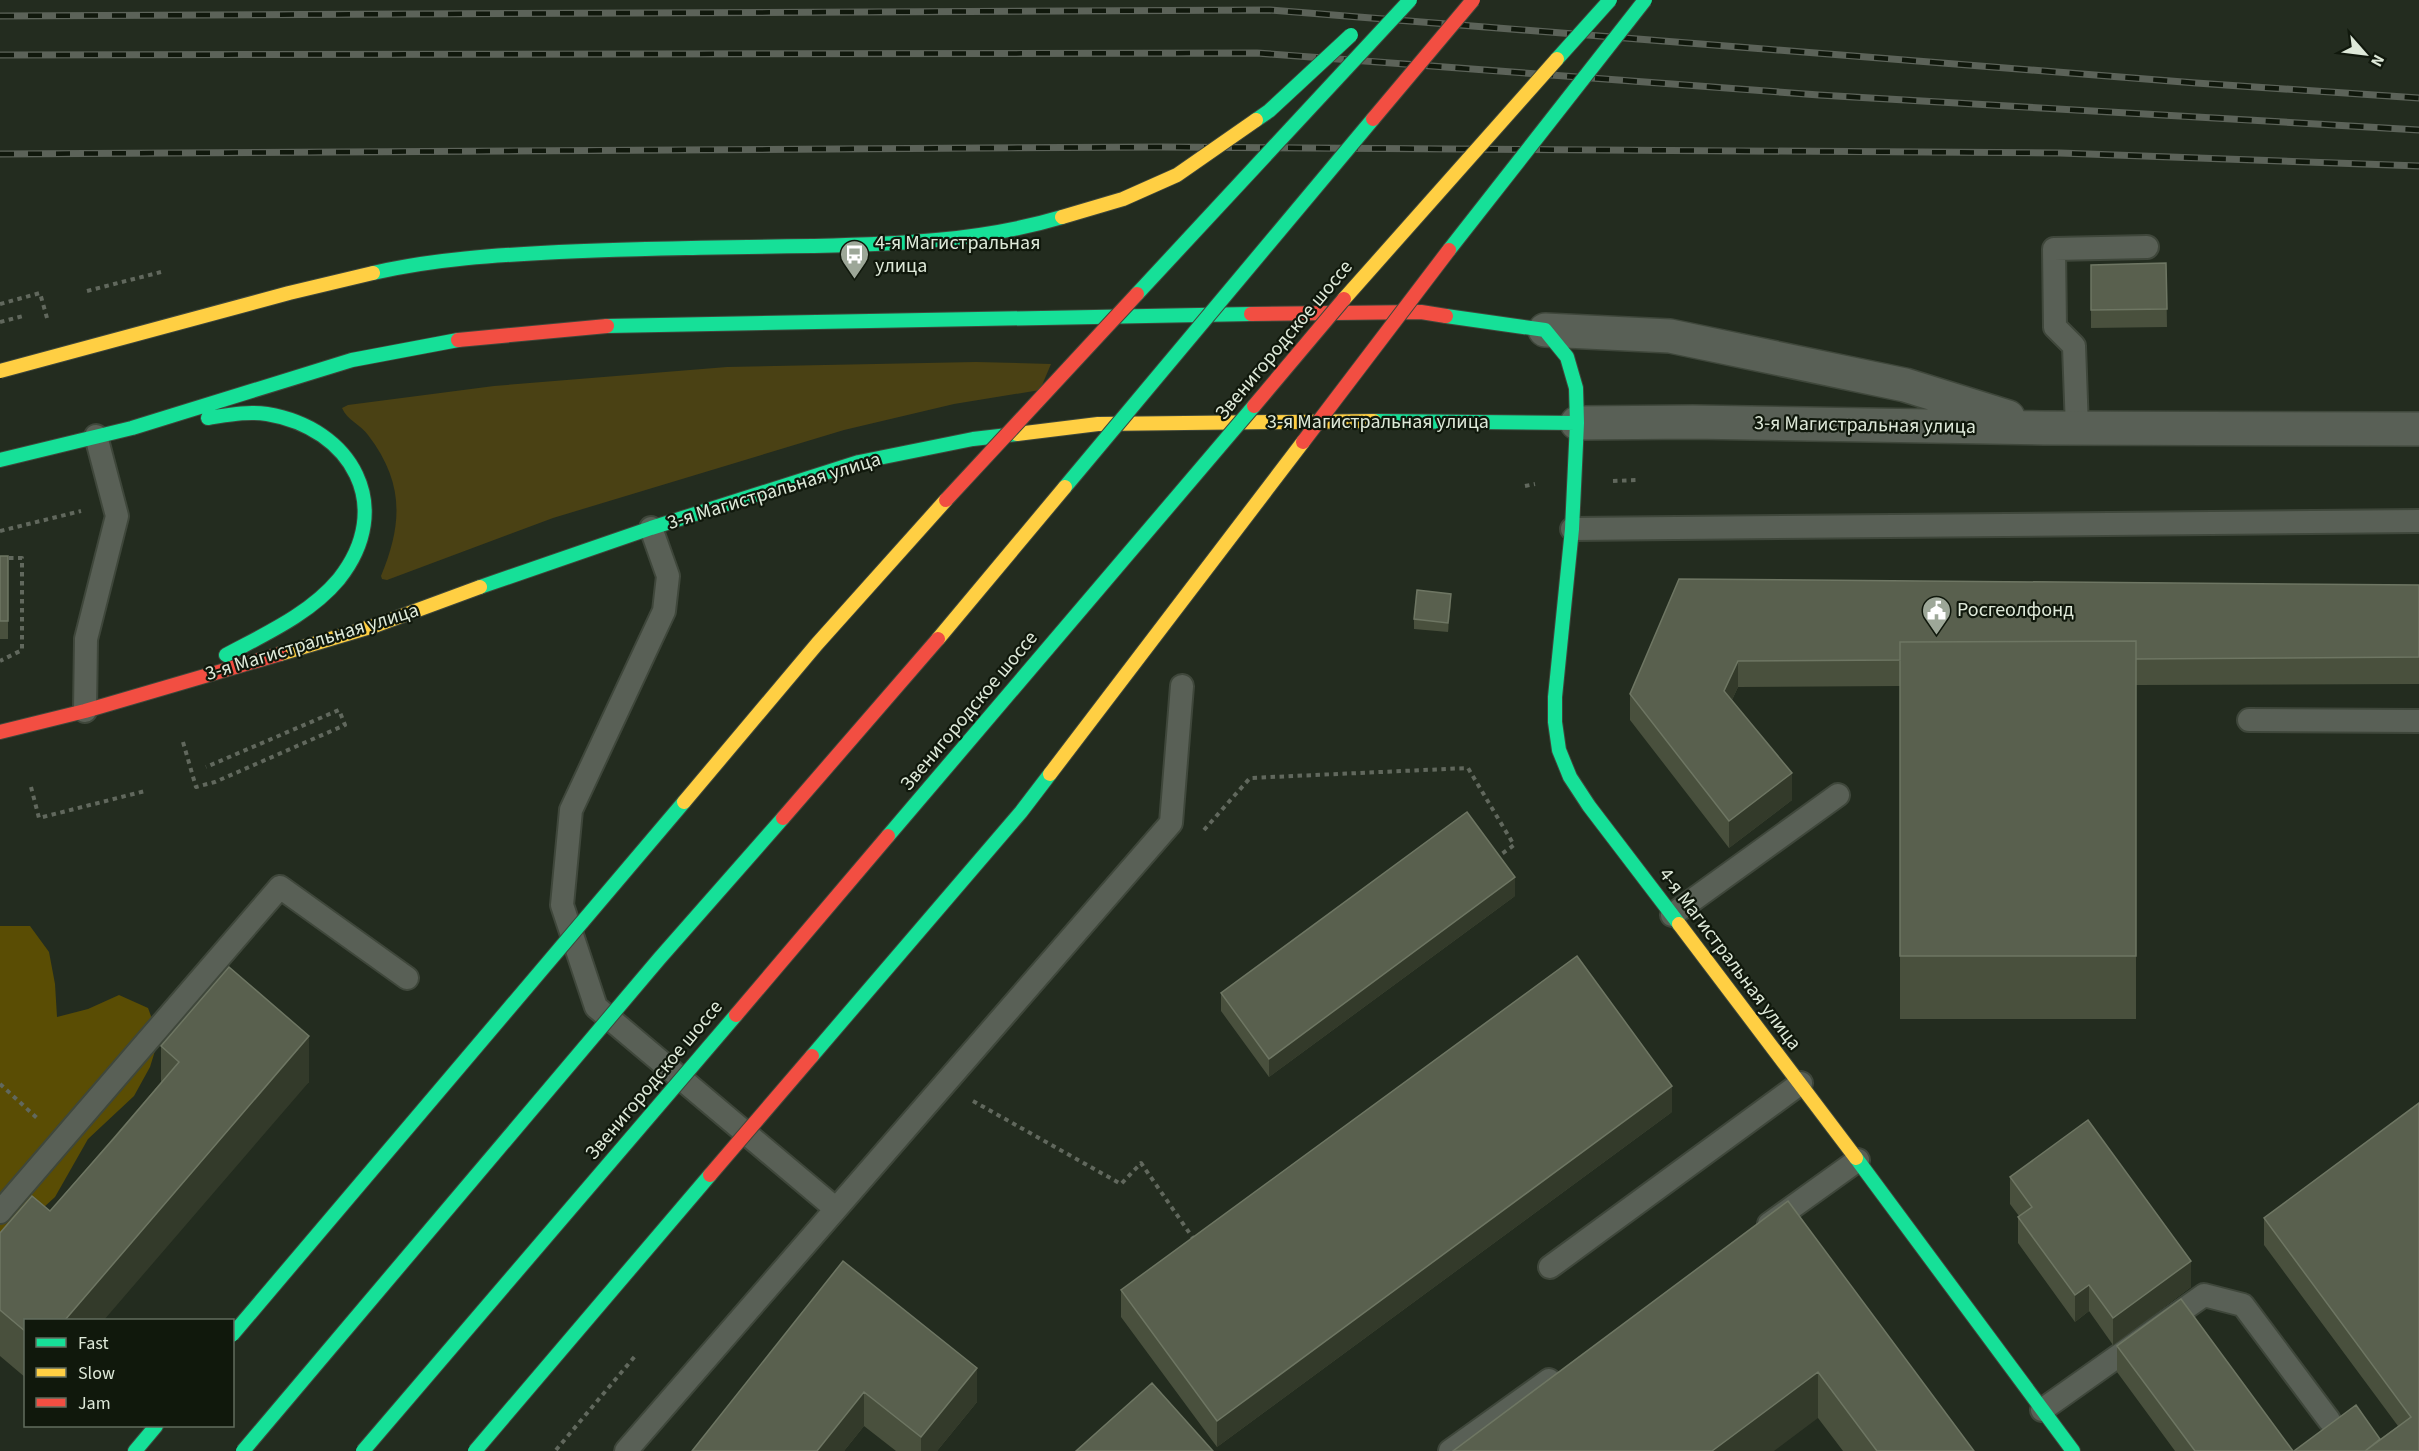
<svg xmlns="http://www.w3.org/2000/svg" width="2419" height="1451" viewBox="0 0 2419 1451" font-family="'Source Sans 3',sans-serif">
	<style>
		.green { fill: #4a4114 }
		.forest { fill: #5a4d04 }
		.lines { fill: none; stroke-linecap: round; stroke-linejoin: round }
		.lane-casing { stroke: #3f473b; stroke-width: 26 }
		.street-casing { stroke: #3f473b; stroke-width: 36 }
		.fast-casing { stroke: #3f473b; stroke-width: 16 }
		.slow-casing { stroke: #3f473b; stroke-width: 16 }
		.jam-casing { stroke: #3f473b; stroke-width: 16 }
		.path { stroke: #61685d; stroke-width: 4; stroke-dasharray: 4.5 4.5; stroke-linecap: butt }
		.lane { stroke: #596056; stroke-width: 22 }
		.street { stroke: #596056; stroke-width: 33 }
		.fast { stroke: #16e098; stroke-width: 14 }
		.slow { stroke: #ffcf43; stroke-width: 14 }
		.jam { stroke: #f24e42; stroke-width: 14 }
		.rail-casing { stroke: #5c6359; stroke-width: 7 }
		.rail { stroke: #10180c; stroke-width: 4.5; stroke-dasharray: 14; stroke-linecap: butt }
		.fast-bridge-casing { stroke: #3f473b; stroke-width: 16; stroke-linecap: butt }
		.slow-bridge-casing { stroke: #3f473b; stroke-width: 16; stroke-linecap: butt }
		.jam-bridge-casing { stroke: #3f473b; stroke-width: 16; stroke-linecap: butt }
		.fast-bridge { stroke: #16e098; stroke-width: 14 }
		.slow-bridge { stroke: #ffcf43; stroke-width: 14 }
		.jam-bridge { stroke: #f24e42; stroke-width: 14 }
		.wall { fill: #49503d }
		.shaded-wall { fill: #333a2a }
		.building { fill: #59604e; stroke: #6e7663; stroke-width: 1.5 }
		.labels { text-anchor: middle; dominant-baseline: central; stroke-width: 4.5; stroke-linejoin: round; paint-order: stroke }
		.poi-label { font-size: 20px; fill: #dee9d9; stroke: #10180c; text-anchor: start }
		.street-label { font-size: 20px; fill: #dee9d9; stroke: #10180c }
	</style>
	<rect width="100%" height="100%" fill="#232c1f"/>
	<!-- green -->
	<path class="green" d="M976,362L1051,364L1040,390L954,404L844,430L553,518L387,580L382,579L381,576C403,523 404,482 368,435C361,425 347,420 342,408L348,405L494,386L727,367Z"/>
	<!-- forest -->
	<path class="forest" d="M0,926H30L49,952L55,984L57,1017L88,1009L119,995L148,1008L159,1038L150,1067L134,1096L88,1139L55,1197L31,1219L0,1242Z"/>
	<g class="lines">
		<defs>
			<path id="lane" d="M2077,428L2074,346L2055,327L2054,249L2147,247
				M651,528L668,576L664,611L571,810L562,905L596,1007L836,1209
				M1572,529L2419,521
				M85,711L86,639L117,516L96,436
				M2249,720L2419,721
				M1672,915L1838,795
				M0,1212L280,887L407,978
				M1769,1224L1858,1160
				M1550,1267L1801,1083
				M2042,1410L2204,1295L2243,1305L2329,1420
				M626,1451L1171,823L1182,686
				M1450,1451L1549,1380"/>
			<path id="street" d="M1545,330L1670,336L1905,385L2008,417
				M1577,423L1693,422L2044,428L2419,429"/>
			<path id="fast" d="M1446,316L1545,330L1567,357L1576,388L1577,423L1572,529L1555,697V722L1559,750L1570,777L1589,806L1679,924
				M607,326L1251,314
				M208,418C228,415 247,411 267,414C352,428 396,507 339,579C310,614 265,634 226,655
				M1374,421L1577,423
				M0,460L132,428L352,360L458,340
				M480,587L651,528L859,462L973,439L1017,434
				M1856,1158L2073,1451
				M135,1451L156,1426"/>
			<path id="slow" d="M1017,434L1098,424L1374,421
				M280,654L377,625L480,587
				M1679,924L1856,1158"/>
			<path id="jam" d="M1251,314L1421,312L1446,316
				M458,340L607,326
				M0,732L85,711L280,654"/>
		</defs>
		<!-- lane casing -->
		<use href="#lane" class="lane-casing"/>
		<!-- street casing -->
		<use href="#street" class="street-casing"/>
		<!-- fast casing -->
		<use href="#fast" class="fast-casing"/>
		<!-- slow casing -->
		<use href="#slow" class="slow-casing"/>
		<!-- jam casing -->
		<use href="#jam" class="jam-casing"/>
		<!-- path -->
		<path class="path" d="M87,291L161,272
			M0,304L40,293L47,318
			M0,322L23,316
			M1613,481L1637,480
			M1525,486L1535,484
			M0,531L81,511
			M0,558H22V650L0,661
			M183,742L196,787L215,782L345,725L339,710L206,767
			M31,787L39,818L145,791
			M1204,830L1250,778L1468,768L1514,845L1496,858
			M0,1084L37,1118
			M973,1101L1121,1184L1141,1163L1195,1241
			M556,1450L636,1355"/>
		<!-- lane -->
		<use href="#lane" class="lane"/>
		<!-- street -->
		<use href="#street" class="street"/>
		<!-- fast -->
		<use href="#fast" class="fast"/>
		<!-- slow -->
		<use href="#slow" class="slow"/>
		<!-- jam -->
		<use href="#jam" class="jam"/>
		<defs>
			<path id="rail" d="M0,16L1270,10L2196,83L2419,98
				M0,55L1257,53L1819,95L2419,130
				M0,154L1160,147L2060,153L2419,166"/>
		</defs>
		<!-- rail casing -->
		<use href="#rail" class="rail-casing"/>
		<!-- rail -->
		<use href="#rail" class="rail"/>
		<defs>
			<path id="fast-bridge" d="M1557,59L1610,0
				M1256,120L1269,111L1351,35
				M1449,250L1645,0
				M373,273C434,259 497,255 559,252C643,248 729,247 814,246C897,244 982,241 1062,217
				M1137,294L1410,0
				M1065,487L1373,119
				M888,836L1254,406
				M812,1056L1021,812L1050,774
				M232,1335L684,802
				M243,1451L659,959L783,818
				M363,1451L736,1015
				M475,1451L710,1175"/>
			<path id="slow-bridge" d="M1062,217L1123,199L1177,175L1256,120
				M1344,299L1557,59
				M0,371L289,293L373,273
				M938,639L1065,487
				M1050,774L1303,442
				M684,802L817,644L946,500"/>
			<path id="jam-bridge" d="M1373,119L1473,0
				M1254,406L1344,299
				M1303,442L1449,250
				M946,500L1137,294
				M783,818L938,639
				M736,1015L888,836
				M710,1175L812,1056"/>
		</defs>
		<!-- fast-bridge casing -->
		<use href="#fast-bridge" class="fast-bridge-casing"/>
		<!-- slow-bridge casing -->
		<use href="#slow-bridge" class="slow-bridge-casing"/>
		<!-- jam-bridge casing -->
		<use href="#jam-bridge" class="jam-bridge-casing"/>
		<!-- fast-bridge -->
		<use href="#fast-bridge" class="fast-bridge"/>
		<!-- slow-bridge -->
		<use href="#slow-bridge" class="slow-bridge"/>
		<!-- jam-bridge -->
		<use href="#jam-bridge" class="jam-bridge"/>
	</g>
	<!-- wall -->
	<path class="wall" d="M2166,263L2167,327L2091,328V265Z
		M0,556H8V639H0Z
		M1679,579L2419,585V684L2136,685V1019H1900V686L1738,687L1732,700L1792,800L1729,848L1630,720V694Z
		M1451,603L1448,632L1414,629V619Z
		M1515,896L1269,1077L1221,1011V993Z
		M161,1046L309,1082L26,1320V1378L0,1356V1233L50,1211L161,1082Z
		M2419,1103V1451L2380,1439L2398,1426L2264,1245V1218Z
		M1672,1112L1217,1447L1121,1317V1290Z
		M2010,1177L2191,1287L2113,1345L2089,1311L2075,1322L2018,1243V1217L2019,1216L2010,1204Z
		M1788,1201L1974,1451H1843L1818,1418Z
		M843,1261L977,1402L937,1451H896L864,1426L844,1451H692Z
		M2117,1346L2293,1451H2175L2117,1372Z"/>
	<!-- shaded-wall -->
	<path class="shaded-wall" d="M1451,594V603L1448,632V623Z
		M1738,661V687L1724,717V691Z
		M1792,773V800L1729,848V821Z
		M1515,877V896L1269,1077V1059Z
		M309,1036V1082L104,1320H65Z
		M1672,1086V1112L1217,1447V1421Z
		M2191,1261V1287L2113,1345V1318Z
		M2089,1285V1311L2075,1322V1295Z
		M977,1368V1402L937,1451H921V1437Z
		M1818,1372V1418L1774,1451H1712Z
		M864,1392V1426L844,1451H817Z"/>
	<!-- building -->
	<path class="building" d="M2166,263L2167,309L2091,310V265Z
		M0,556H8V621H0Z
		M1679,579L2419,585V657L2136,659V641L1900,642V660L1738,661L1724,691L1792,773L1729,821L1630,694Z
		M1417,590L1451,594L1448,623L1414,619Z
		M2136,641V956H1900V642Z
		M1467,812L1515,877L1269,1059L1221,993Z
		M1577,956L1672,1086L1217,1421L1121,1290Z
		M229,967L309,1036L65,1320H26V1332L0,1310V1233L32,1196L50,1211L115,1137L179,1062L161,1046Z
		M2419,1103V1451H2365L2411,1417L2264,1218Z
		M2088,1120L2191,1261L2113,1318L2089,1285L2075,1295L2018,1217L2032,1207L2010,1177Z
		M1788,1201L1974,1451H1877L1818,1372L1712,1451H1453Z
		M843,1261L977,1368L921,1437L864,1392L817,1451H692Z
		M2181,1299L2293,1451H2195L2117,1346Z
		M1152,1383L1213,1451H1076Z
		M2356,1405L2380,1439L2365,1451H2294Z"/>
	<!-- icons -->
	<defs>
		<symbol id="bus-pin" viewBox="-11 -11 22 30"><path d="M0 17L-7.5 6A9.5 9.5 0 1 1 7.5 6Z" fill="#9da798" stroke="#10180c"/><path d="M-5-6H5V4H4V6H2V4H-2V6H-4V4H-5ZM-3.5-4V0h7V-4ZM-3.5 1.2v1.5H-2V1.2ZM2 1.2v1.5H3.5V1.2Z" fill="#fff"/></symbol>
		<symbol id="civic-pin" viewBox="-11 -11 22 30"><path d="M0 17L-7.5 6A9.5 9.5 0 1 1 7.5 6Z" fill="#9da798" stroke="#10180c"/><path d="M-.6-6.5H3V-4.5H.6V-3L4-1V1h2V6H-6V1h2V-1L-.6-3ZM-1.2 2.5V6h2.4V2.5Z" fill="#fff"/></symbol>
	</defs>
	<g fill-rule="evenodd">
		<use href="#bus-pin" x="838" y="238" width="33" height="45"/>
		<use href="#civic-pin" x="1920" y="594" width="33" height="45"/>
	</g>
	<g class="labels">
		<!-- poi labels -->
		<g class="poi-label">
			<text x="875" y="243">4-я Магистральная<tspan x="875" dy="23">улица</tspan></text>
			<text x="1957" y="610">Росгеолфонд</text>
		</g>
		<!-- street labels -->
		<g class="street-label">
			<text transform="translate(1284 340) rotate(-50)">Звенигородское шоссе</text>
			<text x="1378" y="422">3-я Магистральная улица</text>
			<text transform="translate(1865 425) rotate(1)">3-я Магистральная улица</text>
			<text transform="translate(774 491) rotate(-17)">3-я Магистральная улица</text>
			<text transform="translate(312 642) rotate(-17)">3-я Магистральная улица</text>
			<text transform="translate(969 711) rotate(-50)">Звенигородское шоссе</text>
			<text transform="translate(1730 959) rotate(53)">4-я Магистральная улица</text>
			<text transform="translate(654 1080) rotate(-50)">Звенигородское шоссе</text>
		</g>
	</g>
	<!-- legend -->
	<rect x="24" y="1319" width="210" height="108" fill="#10180c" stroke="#626c5e" stroke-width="1.5"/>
	<rect x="36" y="1338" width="30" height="9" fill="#16e098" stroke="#626c5e" stroke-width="1.5"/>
	<text x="78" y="1349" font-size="18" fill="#dee9d9">Fast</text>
	<rect x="36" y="1368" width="30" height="9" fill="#ffcf43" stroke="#626c5e" stroke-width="1.5"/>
	<text x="78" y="1379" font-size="18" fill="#dee9d9">Slow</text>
	<rect x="36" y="1398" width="30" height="9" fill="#f24e42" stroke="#626c5e" stroke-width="1.5"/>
	<text x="78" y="1409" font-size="18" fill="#dee9d9">Jam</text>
	<!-- north arrow -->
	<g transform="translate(2365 54) rotate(118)" stroke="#10180c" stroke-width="4.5" paint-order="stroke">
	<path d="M0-4.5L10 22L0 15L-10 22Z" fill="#dee9d9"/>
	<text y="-9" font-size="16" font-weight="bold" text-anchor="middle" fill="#dee9d9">N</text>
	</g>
</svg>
